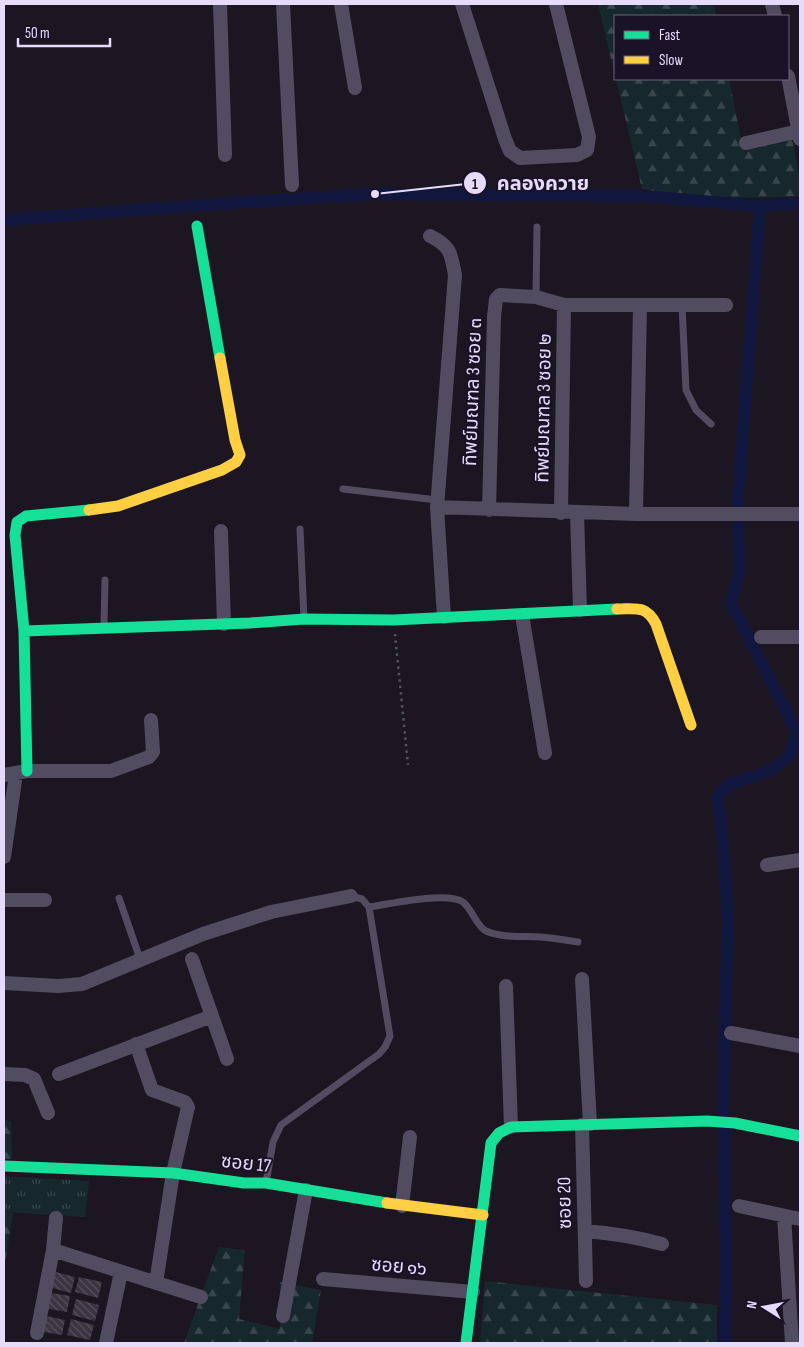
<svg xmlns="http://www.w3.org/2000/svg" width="804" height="1347" viewBox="0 0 804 1347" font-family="'Sofia Sans Condensed','Noto Sans Thai',sans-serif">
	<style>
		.forest { fill: url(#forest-firs) }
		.park { fill: url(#park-tufts) }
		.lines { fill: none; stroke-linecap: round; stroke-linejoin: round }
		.canal { stroke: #11163e; stroke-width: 12 }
		.building { fill: url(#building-back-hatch) }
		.path { stroke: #4d5363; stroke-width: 2.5; stroke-dasharray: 2.5 4; stroke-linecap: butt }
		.lane { stroke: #524c61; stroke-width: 7 }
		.street { stroke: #524c61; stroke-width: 14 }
		.fast { stroke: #16e098; stroke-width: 11 }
		.slow { stroke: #ffcf43; stroke-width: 11 }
		.labels { text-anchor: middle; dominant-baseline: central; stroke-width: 4; stroke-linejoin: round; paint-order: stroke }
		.street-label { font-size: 19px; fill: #e6dbfb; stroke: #1a1226 }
		.leader { fill: none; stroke: #e6dbfb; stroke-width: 2 }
		.callout-dot { fill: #e6dbfb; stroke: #1a1226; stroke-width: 2 }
		.mark-label { font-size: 15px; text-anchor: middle; font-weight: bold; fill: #111 }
		.callout-label { font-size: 20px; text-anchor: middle; font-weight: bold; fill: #e6dbfb; stroke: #1a1226; stroke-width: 4; stroke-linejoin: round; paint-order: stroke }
	</style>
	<defs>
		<pattern id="forest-firs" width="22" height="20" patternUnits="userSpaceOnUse" patternTransform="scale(1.25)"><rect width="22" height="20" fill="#17272e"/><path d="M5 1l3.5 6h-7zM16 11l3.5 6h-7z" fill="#39464d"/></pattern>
		<pattern id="park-tufts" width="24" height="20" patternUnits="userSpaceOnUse" patternTransform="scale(1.25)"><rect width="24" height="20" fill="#17272e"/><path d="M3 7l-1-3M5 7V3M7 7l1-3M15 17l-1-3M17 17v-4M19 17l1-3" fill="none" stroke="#39464d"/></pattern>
		<pattern id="building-back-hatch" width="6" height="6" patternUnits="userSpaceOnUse" patternTransform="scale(1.25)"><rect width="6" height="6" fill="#3b3443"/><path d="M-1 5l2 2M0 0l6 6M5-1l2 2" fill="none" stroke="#57515f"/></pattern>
	</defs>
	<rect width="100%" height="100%" fill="#1b1622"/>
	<!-- forest -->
	<path class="forest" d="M598,4H714L716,16H615V77Z
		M616,79H729L743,149L792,137L800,181V196C748,199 694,199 642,189Z
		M4,1120L11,1121L12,1159H4Z
		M4,1212L13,1213L4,1270Z
		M219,1247L245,1250L239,1319L280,1329V1282L321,1290L312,1343H184Z
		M485,1281L717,1305V1343H480Z"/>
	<!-- park -->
	<path class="park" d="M4,1176L89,1181L85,1217L4,1212Z"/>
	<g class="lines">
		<!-- canal -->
		<path class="canal" d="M4,220L216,204L375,194L644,196L760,206L800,203
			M725,1343L726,1261L723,1090L728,919L722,831L717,797L728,785L771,770L790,755L797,733L731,603L739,574L738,498L760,206"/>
	</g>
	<!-- building -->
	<path class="building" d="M52,1271L75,1277L71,1293L48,1287Z
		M79,1277L102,1282L98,1298L75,1292Z
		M46,1292L70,1296L67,1312L43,1308Z
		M76,1299L99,1305L95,1321L72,1315Z
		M41,1315L65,1320L62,1335L38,1331Z
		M71,1319L94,1325L90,1340L67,1335Z"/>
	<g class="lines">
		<!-- path -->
		<path class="path" d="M395,634L408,765"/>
		<!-- lane -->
		<path class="lane" d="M536,297L537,227
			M682,305L686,390L696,410L711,424
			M343,489L437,500
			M300,529L304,619
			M104,626L105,580
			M119,898L140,959
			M369,907C388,904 448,891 463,902C472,909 477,927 486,931C502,938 523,936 540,937C553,938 565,940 578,942
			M266,1183L273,1142L281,1125L379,1054L385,1047L390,1036L369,907L362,899L351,896"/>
		<!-- street -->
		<path class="street" d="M220,4L225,155
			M283,4L292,185
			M341,4L355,88
			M462,4L505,139L510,151L520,158L577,155L587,150L589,137L556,4
			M772,4L775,16
			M788,76L800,139
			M746,143L799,131
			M430,236C451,246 451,254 455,275L437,507L444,617
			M437,507L636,514H800
			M489,510L494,317L496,299L500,295L536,297L564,305H726
			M561,513L564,305
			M577,513L580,610
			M636,514L640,305
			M221,531L224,624
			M522,615L545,753
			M761,637H800
			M4,775L27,771H111L149,757L153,752L151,720
			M4,857L16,774
			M767,865L800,860
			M4,900H45
			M192,959L227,1059
			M582,979L590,1124
			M4,983L58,986L82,984L203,934L271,912L351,896
			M506,986L511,1127
			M731,1033L800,1046
			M136,1044L152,1090L185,1102L188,1107L173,1173L156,1283
			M4,1074L25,1075L34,1079L48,1113
			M59,1074L212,1016
			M582,1125L586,1281
			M402,1206L410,1137
			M739,1206L800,1219
			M784,1216L792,1343
			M585,1231C611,1233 636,1237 662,1244
			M53,1250L201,1297
			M323,1279L473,1292
			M283,1316L306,1190
			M37,1333L53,1250L56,1218
			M106,1343L121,1272"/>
		<!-- fast -->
		<path class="fast" d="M197,226L220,358
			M24,631L250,623L304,619L394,620L617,609
			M27,771L24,631L15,535L17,522L26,516L89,510
			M4,1166L173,1173L244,1183H266L387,1203
			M466,1343L491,1143L499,1133L511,1127L707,1121L735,1123L800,1136"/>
		<!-- slow -->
		<path class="slow" d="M89,510L118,506L222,470L236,462L240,455L235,440L220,358
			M617,609C636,609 646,605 656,624L691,725
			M387,1203L483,1215"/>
	</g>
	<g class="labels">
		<!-- street labels -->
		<g class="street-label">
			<text transform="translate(473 392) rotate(-88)">ทิพย์มณฑล 3 ซอย ๓</text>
			<text transform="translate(544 408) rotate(-89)">ทิพย์มณฑล 3 ซอย ๒</text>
			<text transform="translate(246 1164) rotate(6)">ซอย 17</text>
			<text transform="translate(565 1203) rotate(-91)">ซอย 20</text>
			<text transform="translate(399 1267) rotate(5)">ซอย ๑๖</text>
		</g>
	</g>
	<!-- callouts -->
	<path class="leader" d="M375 194L475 183"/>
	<g class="callout-dot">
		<circle cx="375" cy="194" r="5"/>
		<circle cx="475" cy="183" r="12"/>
	</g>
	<g class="mark-label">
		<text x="475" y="189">1</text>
	</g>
	<g class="callout-label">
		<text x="543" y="190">คลองควาย</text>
	</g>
	<!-- border -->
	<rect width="804" height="1347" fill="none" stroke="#e6dbfb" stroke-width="10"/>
	<!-- legend -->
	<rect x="614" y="15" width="175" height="65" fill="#1a1226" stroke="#6c627b"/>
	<rect x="624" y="31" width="25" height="8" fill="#16e098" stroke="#6c627b"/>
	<text x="659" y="40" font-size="15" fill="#e6dbfb">Fast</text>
	<rect x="624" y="56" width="25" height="8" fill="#ffcf43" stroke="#6c627b"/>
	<text x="659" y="65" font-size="15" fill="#e6dbfb">Slow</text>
	<!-- north arrow -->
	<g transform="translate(764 1307) rotate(281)" stroke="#1a1226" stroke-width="4" paint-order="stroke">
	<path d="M0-4L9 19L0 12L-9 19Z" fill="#e6dbfb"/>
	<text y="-8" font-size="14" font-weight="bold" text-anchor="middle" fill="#e6dbfb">N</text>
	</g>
	<!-- scale -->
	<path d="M18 38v8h92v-8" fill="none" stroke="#e6dbfb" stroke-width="2.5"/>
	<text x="25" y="38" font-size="15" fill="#e6dbfb" stroke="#1a1226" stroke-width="4" paint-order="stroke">50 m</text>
</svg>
